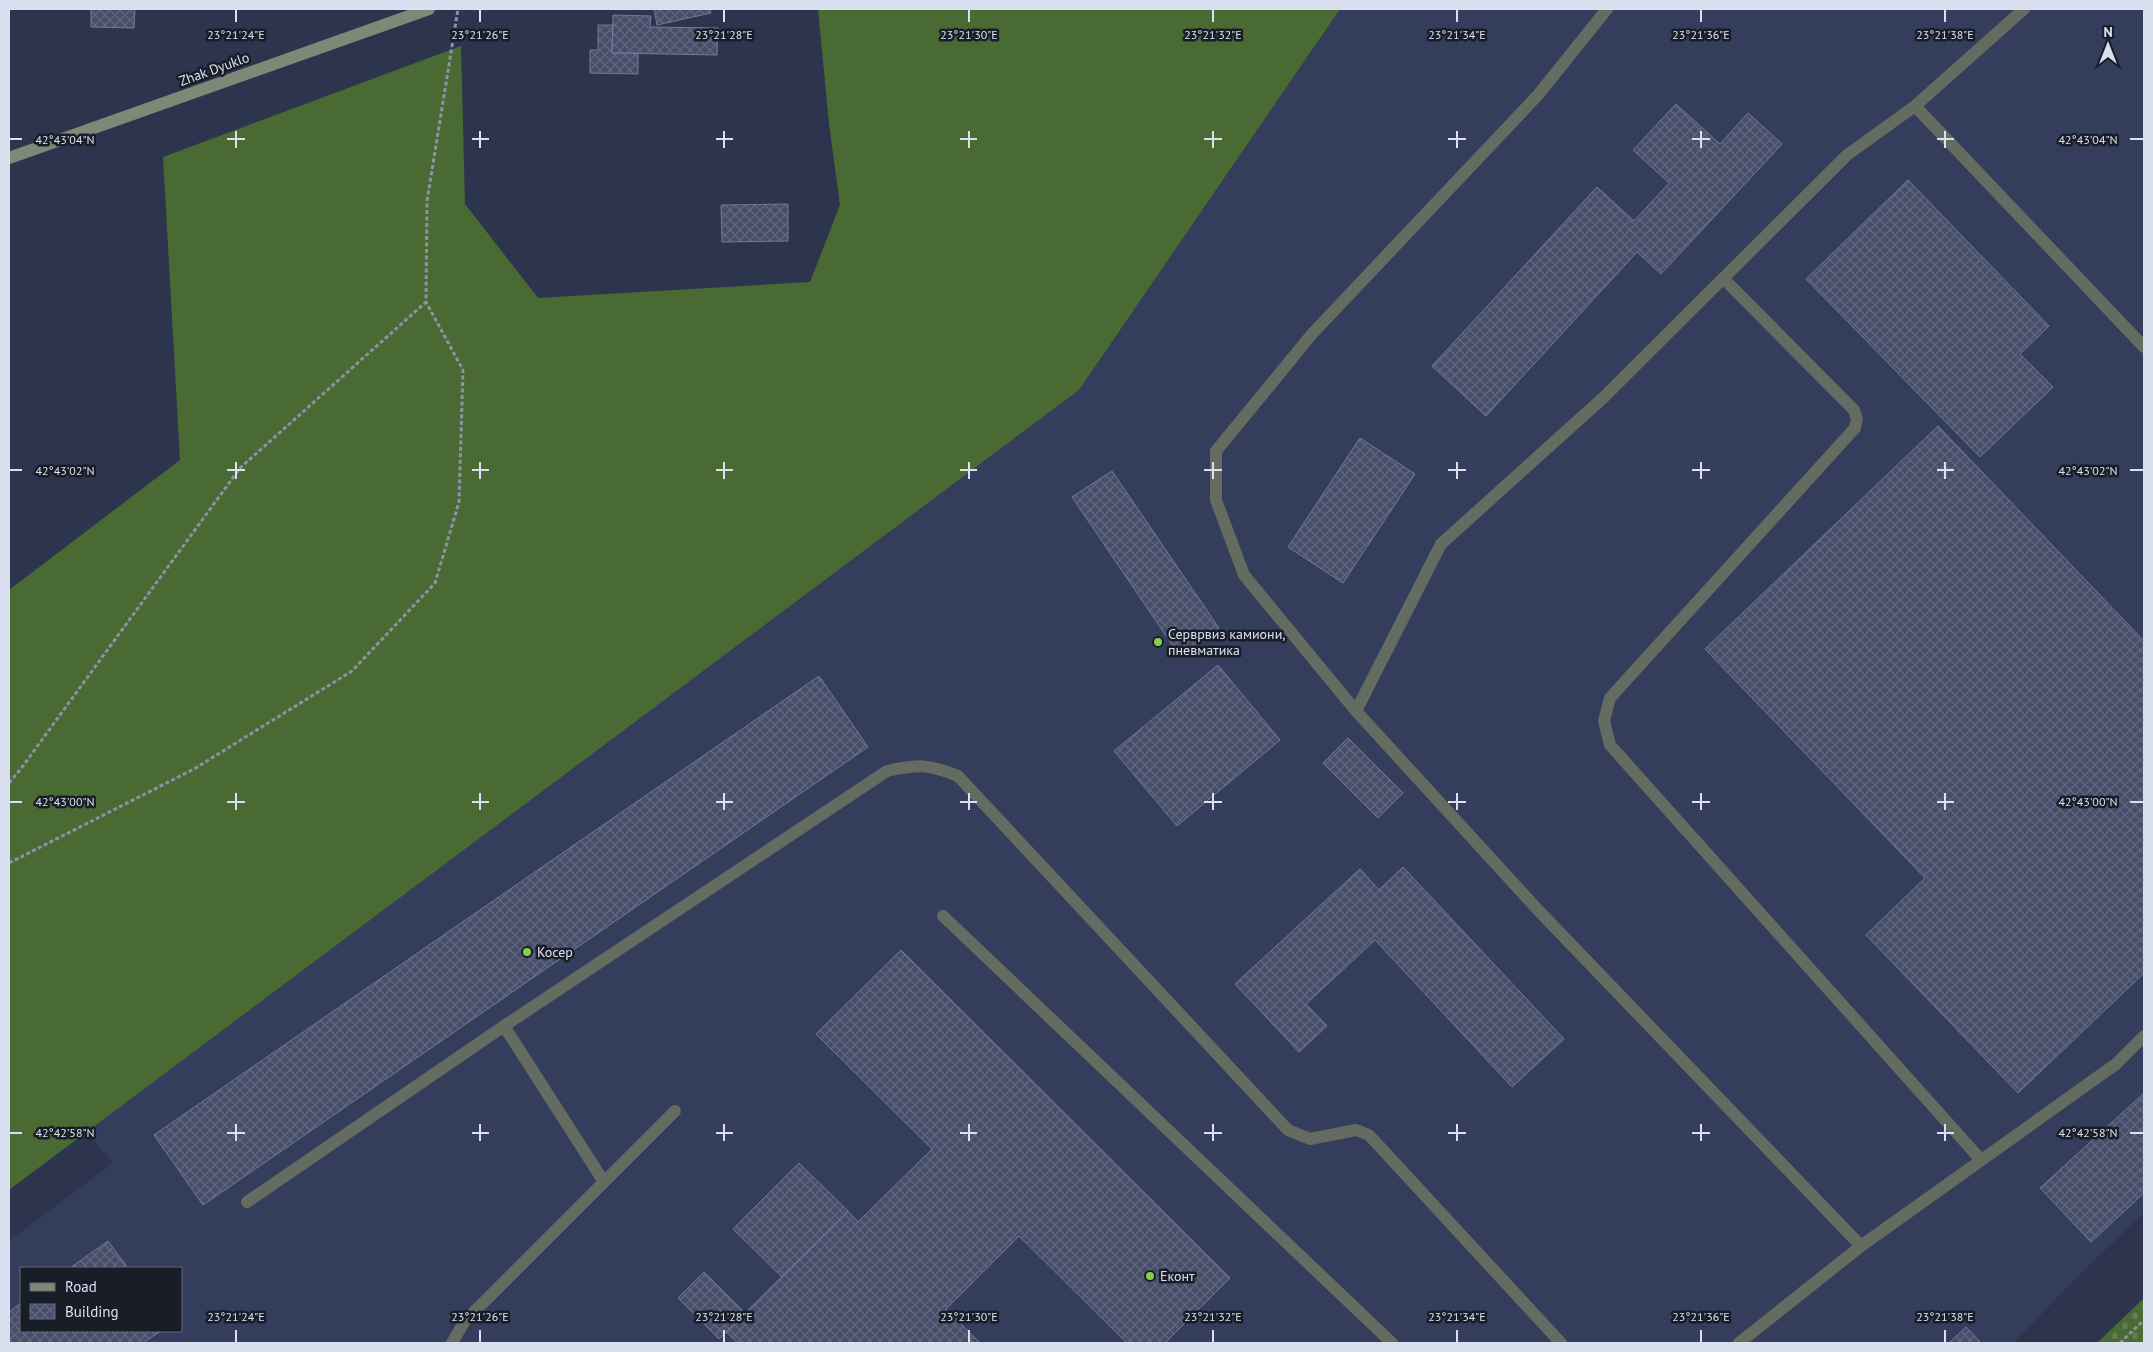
<svg xmlns="http://www.w3.org/2000/svg" width="2153" height="1352" viewBox="0 0 2153 1352" font-family="'PT Sans',sans-serif">
	<style>
		.built { fill: #343d5c; fill-rule: evenodd }
		.grass { fill: #496a33 }
		.cemetery { fill: url(#cemetery-stones) }
		.building { fill: url(#building-cross-hatch); stroke: #707996 }
		.lines { fill: none; stroke-linecap: round; stroke-linejoin: round }
		.path { stroke: #8c92a6; stroke-width: 3; stroke-dasharray: 4 2.5; stroke-linecap: butt }
		.lane { stroke: #646b60; stroke-width: 12 }
		.secondary { stroke: #7d8976; stroke-width: 12 }
		.ticks { fill: none; stroke: #dbe0f0; stroke-width: 2 }
		.poi-dot { fill: #85cf4d; stroke: #191d28; stroke-width: 2 }
		.labels { text-anchor: middle; dominant-baseline: central; stroke-width: 5; stroke-linejoin: round; paint-order: stroke }
		.street-label { font-size: 14px; fill: #dbe0f0; stroke: #191d28 }
		.poi-label { font-size: 14px; fill: #dbe0f0; stroke: #191d28; text-anchor: start }
		.ticks-label { font-size: 12px; text-anchor: middle; fill: #dbe0f0; stroke: #191d28; stroke-width: 5; stroke-linejoin: round; paint-order: stroke }
	</style>
	<defs>
		<pattern id="cemetery-stones" width="16" height="16" patternUnits="userSpaceOnUse" patternTransform="scale(1.25)"><rect width="16" height="16" fill="#496a33"/><path d="M2 7V4a2 2 0 0 1 4 0v3zM10 15v-3a2 2 0 0 1 4 0v3z" fill="#637f51"/></pattern>
		<pattern id="building-cross-hatch" width="8" height="8" patternUnits="userSpaceOnUse" patternTransform="scale(1.25)"><rect width="8" height="8" fill="#464e69"/><path d="M0 0l8 8M0 8l8-8" fill="none" stroke="#60677f"/></pattern>
	</defs>
	<rect width="100%" height="100%" fill="#2d354e"/>
	<!-- built -->
	<path class="built" d="M1340,9H2144V1213L2085,1269L2013,1343H9V1241L113,1163L86,1132L1079,390ZM21,1268H181V1331H21Z"/>
	<!-- grass -->
	<path class="grass" d="M818,9H1340L1079,390L9,1190V590L180,460L163,157L461,46L465,204L538,298L810,282L840,205L829,124Z"/>
	<!-- cemetery -->
	<path class="cemetery" d="M2144,1298V1343H2097Z"/>
	<!-- building -->
	<path class="building" d="M91,9H135L134,28L91,27Z
		M654,9H710L711,13L657,25Z
		M613,15L651,16L650,27L718,28L717,55L612,53Z
		M598,25H613L612,53H638V74L590,73V50H598Z
		M1676,104L1720,144L1748,113L1782,144L1661,274L1637,252L1486,416L1432,366L1597,187L1634,221L1669,183L1633,150Z
		M1908,180L2049,326L2020,354L2053,387L1980,457L1806,279Z
		M788,204V241L722,242L721,205Z
		M1938,426L2144,641V973L2018,1093L1866,935L1925,878L1705,649Z
		M1360,438L1415,474L1343,583L1288,547Z
		M1112,471L1219,628L1179,655L1072,497Z
		M1218,665L1280,740L1177,826L1114,751Z
		M819,676L868,747L203,1205L154,1135Z
		M1348,738L1403,793L1378,818L1323,763Z
		M1403,867L1564,1039L1512,1087L1375,940L1306,1004L1327,1026L1299,1052L1235,984L1360,869L1379,890Z
		M901,950L1230,1278L1165,1343H1127L1019,1236L946,1309L980,1343H738L726,1332L848,1211L858,1222L932,1149L816,1034Z
		M2144,1093V1193L2091,1242L2040,1188Z
		M799,1163L848,1211L782,1277L733,1229Z
		M108,1241L128,1268H70Z
		M704,1272L745,1313L719,1339L678,1298Z
		M21,1303V1331H161L143,1343H9V1312Z
		M1966,1327L1981,1343H1949Z"/>
	<g class="lines">
		<!-- path -->
		<path class="path" d="M9,783L20,770L240,468L426,302L427,201L458,9
			M9,863L194,769L352,671L435,583L459,502L463,370L426,302
			M2120,1343L2144,1320"/>
		<!-- lane -->
		<path class="lane" d="M1607,9L1538,95L1312,334L1216,451V500L1244,575L1356,711L1538,910L1861,1246
			M1915,106L2144,347
			M1723,278L1854,410L1857,419L1855,428L1610,698L1604,721L1610,745L1981,1160
			M1356,711L1441,544L1603,398L1847,155L1915,106L2024,9
			M943,916L1392,1343
			M504,1026L604,1182
			M247,1202L504,1026L887,771C919,764 928,764 958,776L1288,1130L1310,1139L1356,1130L1369,1135L1561,1343
			M452,1343L464,1322L675,1111
			M1739,1343L1861,1246L2116,1064L2144,1036"/>
		<!-- secondary -->
		<path class="secondary" d="M9,158L429,9"/>
	</g>
	<!-- ticks -->
	<path class="ticks" d="M236,10V22M480,10V22M724,10V22M969,10V22M1213,10V22M1457,10V22M1701,10V22M1945,10V22M236,131V148M480,131V148M724,131V148M969,131V148M1213,131V148M1457,131V148M1701,131V148M1945,131V148M10,139H22M227,139H245M472,139H489M716,139H733M960,139H977M1204,139H1222M1448,139H1466M1692,139H1710M1937,139H1954M2130,139H2143M236,462V479M480,462V479M724,462V479M969,462V479M1213,462V479M1457,462V479M1701,462V479M1945,462V479M10,470H22M227,470H245M472,470H489M716,470H733M960,470H977M1204,470H1222M1448,470H1466M1692,470H1710M1937,470H1954M2130,470H2143M236,793V810M480,793V810M724,793V810M969,793V810M1213,793V810M1457,793V810M1701,793V810M1945,793V810M10,802H22M227,802H245M472,802H489M716,802H733M960,802H977M1204,802H1222M1448,802H1466M1692,802H1710M1937,802H1954M2130,802H2143M236,1124V1141M480,1124V1141M724,1124V1141M969,1124V1141M1213,1124V1141M1457,1124V1141M1701,1124V1141M1945,1124V1141M10,1133H22M227,1133H245M472,1133H489M716,1133H733M960,1133H977M1204,1133H1222M1448,1133H1466M1692,1133H1710M1937,1133H1954M2130,1133H2143M236,1330V1342M480,1330V1342M724,1330V1342M969,1330V1342M1213,1330V1342M1457,1330V1342M1701,1330V1342M1945,1330V1342"/>
	<!-- markers -->
	<g class="poi-dot">
		<circle cx="1158" cy="642" r="5"/>
		<circle cx="527" cy="952" r="5"/>
		<circle cx="1150" cy="1276" r="5"/>
	</g>
	<g class="labels">
		<!-- street labels -->
		<g class="street-label">
			<text transform="translate(214 69) rotate(-20)">Zhak Dyuklo</text>
		</g>
		<!-- poi labels -->
		<g class="poi-label">
			<text x="1168" y="634">Серврвиз камиони,<tspan x="1168" dy="16">пневматика</tspan></text>
			<text x="537" y="952">Косер</text>
			<text x="1160" y="1276">Еконт</text>
		</g>
	</g>
	<g class="ticks-label">
		<text x="236" y="39">23°21'24"E</text>
		<text x="480" y="39">23°21'26"E</text>
		<text x="724" y="39">23°21'28"E</text>
		<text x="969" y="39">23°21'30"E</text>
		<text x="1213" y="39">23°21'32"E</text>
		<text x="1457" y="39">23°21'34"E</text>
		<text x="1701" y="39">23°21'36"E</text>
		<text x="1945" y="39">23°21'38"E</text>
		<text x="65" y="144">42°43'04"N</text>
		<text x="2088" y="144">42°43'04"N</text>
		<text x="65" y="475">42°43'02"N</text>
		<text x="2088" y="475">42°43'02"N</text>
		<text x="65" y="806">42°43'00"N</text>
		<text x="2088" y="806">42°43'00"N</text>
		<text x="65" y="1137">42°42'58"N</text>
		<text x="2088" y="1137">42°42'58"N</text>
		<text x="236" y="1321">23°21'24"E</text>
		<text x="480" y="1321">23°21'26"E</text>
		<text x="724" y="1321">23°21'28"E</text>
		<text x="969" y="1321">23°21'30"E</text>
		<text x="1213" y="1321">23°21'32"E</text>
		<text x="1457" y="1321">23°21'34"E</text>
		<text x="1701" y="1321">23°21'36"E</text>
		<text x="1945" y="1321">23°21'38"E</text>
	</g>
	<!-- border -->
	<rect width="2153" height="1352" fill="none" stroke="#dbe0f0" stroke-width="20"/>
	<!-- legend -->
	<rect x="20" y="1267" width="162" height="65" fill="#191d28" stroke="#676b78"/>
	<rect x="30" y="1283" width="25" height="8" fill="#7d8976" stroke="#676b78"/>
	<text x="65" y="1292" font-size="15" fill="#dbe0f0">Road</text>
	<rect x="30" y="1304" width="25" height="15" fill="url(#building-cross-hatch)" stroke="#676b78"/>
	<text x="65" y="1317" font-size="15" fill="#dbe0f0">Building</text>
	<!-- north arrow -->
	<g transform="translate(2108 45)" stroke="#191d28" stroke-width="4" paint-order="stroke">
	<path d="M0-4L9 19L0 12L-9 19Z" fill="#dbe0f0"/>
	<text y="-8" font-size="14" font-weight="bold" text-anchor="middle" fill="#dbe0f0">N</text>
	</g>
</svg>
